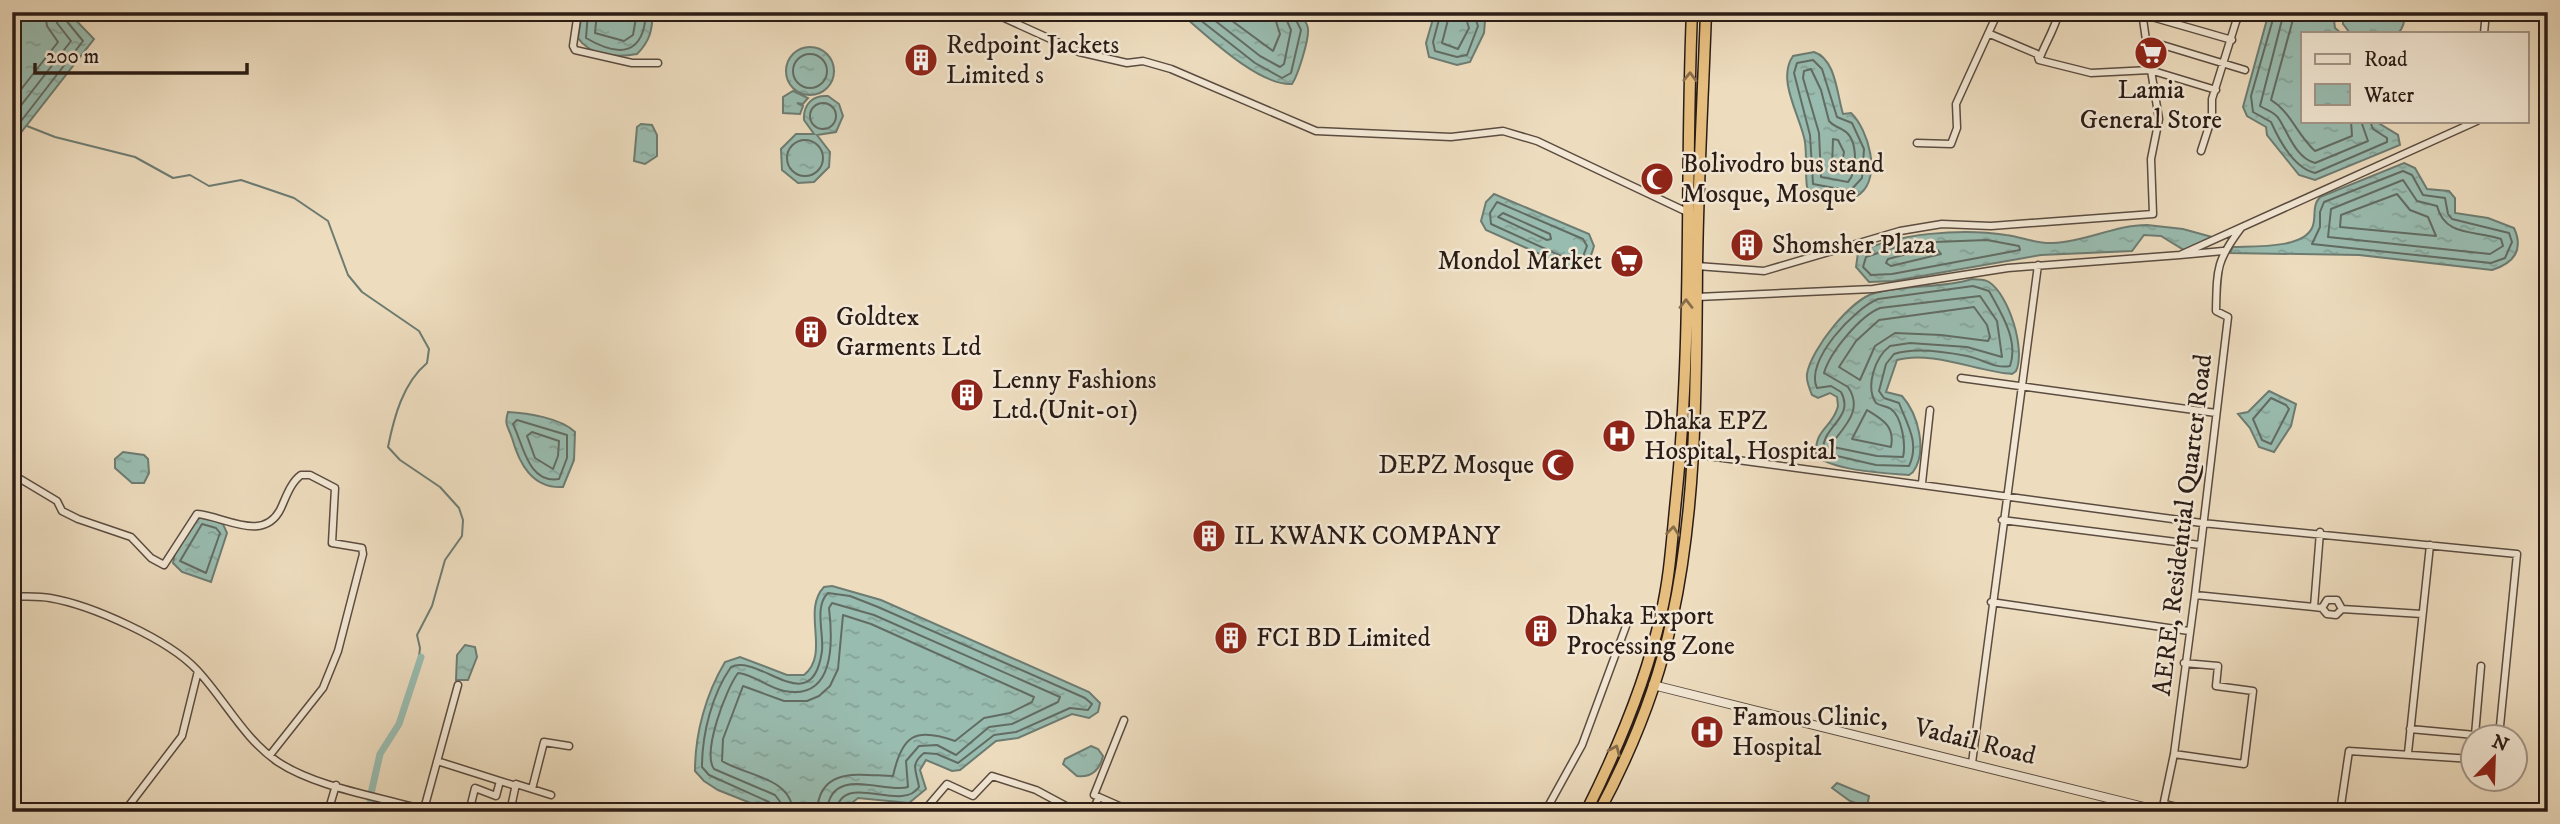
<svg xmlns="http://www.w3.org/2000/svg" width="2560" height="824" viewBox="0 0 2560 824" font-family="'IM FELL DW Pica',serif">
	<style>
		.water { fill: url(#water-ripples); stroke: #6d7c72; stroke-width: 2 }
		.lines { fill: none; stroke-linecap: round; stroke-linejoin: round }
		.shore { stroke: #626c63; stroke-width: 2 }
		.stream { stroke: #6d7c72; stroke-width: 2 }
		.canal { stroke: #99bcb0; stroke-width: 7 }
		.minor-casing { stroke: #5b4c40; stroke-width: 9 }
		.tertiary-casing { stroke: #5b4c40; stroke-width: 10 }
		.trunk-casing { stroke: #2a1c16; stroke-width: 13 }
		.minor { stroke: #f3e8d5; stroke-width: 6 }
		.tertiary { stroke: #f3e8d5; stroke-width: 8 }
		.trunk { stroke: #e6be7f; stroke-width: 10 }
		.oneway { stroke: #886d4a }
		.labels { text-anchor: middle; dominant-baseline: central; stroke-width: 5; stroke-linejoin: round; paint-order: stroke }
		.poi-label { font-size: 26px; fill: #2a1c16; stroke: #f3e8d5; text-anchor: start }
		.street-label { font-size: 26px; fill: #2a1c16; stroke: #f3e8d5 }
	</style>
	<defs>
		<pattern id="water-ripples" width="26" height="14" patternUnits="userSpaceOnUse" patternTransform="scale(1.75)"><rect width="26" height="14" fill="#99bcb0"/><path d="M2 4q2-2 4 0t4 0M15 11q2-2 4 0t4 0" fill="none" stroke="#84a197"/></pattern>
	</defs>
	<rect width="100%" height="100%" fill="#eddcbe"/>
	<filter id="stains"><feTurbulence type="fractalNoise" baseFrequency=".00286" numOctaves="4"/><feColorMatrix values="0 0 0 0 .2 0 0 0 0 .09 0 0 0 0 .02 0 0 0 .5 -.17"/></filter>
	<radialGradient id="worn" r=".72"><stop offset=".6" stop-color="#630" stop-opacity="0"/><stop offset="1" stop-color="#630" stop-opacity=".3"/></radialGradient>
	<!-- water -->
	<path class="water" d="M12,12H68L94,39L19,135L12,132Z
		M582,12H653C652,31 650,41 637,54C617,58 590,56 578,38Z
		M1179,12H1293C1300,16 1307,20 1308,29C1309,40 1298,75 1292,84C1258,86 1205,34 1179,12Z
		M1435,12H1476L1485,21L1484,33L1470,62L1457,65L1429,57L1426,43Z
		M2269,12H2333L2335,28L2341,33H2303V121H2375L2398,135L2400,145L2315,180L2299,175L2267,135L2266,127L2247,116L2243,107Z
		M2343,12H2405C2405,20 2404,28 2398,33H2350L2343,24Z
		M786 71a24 24 0 1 1 48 0a24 24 0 1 1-48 0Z
		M1814,52C1836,59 1837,95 1843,114L1851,113C1868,129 1882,176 1860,194C1849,203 1823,195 1810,193L1807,187C1805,172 1807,157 1805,142C1801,117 1776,80 1793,56Z
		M793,91L808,98L803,104L797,103L803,106L800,114L783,113V97Z
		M828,96L839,104L843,116L836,132L817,135L830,152L829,167L814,182L798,183L782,170L781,149L796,134H814L804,120C803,104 813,95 828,96Z
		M641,124L652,125L657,135V156L645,164L634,161L637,127Z
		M2404,163L2415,168L2427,189L2449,191L2455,198V213L2488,218L2514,228C2524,250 2514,263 2492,270L2359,255L2230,253L2233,247C2253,246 2302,249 2312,228C2317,218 2311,207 2320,197Z
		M1494,194L1589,234L1594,246C1590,261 1585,270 1569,267L1486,230L1481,221L1486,202Z
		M2147,225L2183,229L2212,237L2184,250L2161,236L2144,235L2132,251L2041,255L1893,281L1869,282L1856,267L1858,253C1896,233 1963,228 2006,235C2022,237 2036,244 2053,243C2085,242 2115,225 2147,225Z
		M1972,279C1978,280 1984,279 1989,282C2009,295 2026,350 2016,371L2012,374C1979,372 1931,350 1897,360L1886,392L1902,396C1918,414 1928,451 1913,472L1909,475C1883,473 1836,471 1816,456C1814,428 1833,428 1838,406L1837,397L1830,393L1818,398L1812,395C1809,388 1806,381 1807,374C1811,349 1851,299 1875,293C1907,284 1941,289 1972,279Z
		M2269,391L2296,404L2291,426L2274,452L2259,447L2250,428L2238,414L2248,412Z
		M508,412C527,413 561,418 575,432L574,460L563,487C532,489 519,463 512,438C508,426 504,425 508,412Z
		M123,452L144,455L148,459L149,473L144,483H132L115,468V459Z
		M203,516L223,524L227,533L211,582L182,572L173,563C174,549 190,522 203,516Z
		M832,586L881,600L1089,692L1100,703L1098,712L1089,718L1072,714L1018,738L996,741L960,770L952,771L926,760L920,770L926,789L909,803L858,798L841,812H773L718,790L704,781L695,771C695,733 706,694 725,662L740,657L787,675H804C831,653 801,611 824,587Z
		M465,645L475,647L477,657L468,680H456L457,655Z
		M1091,746L1098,749L1103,756C1100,770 1091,778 1077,776L1063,764L1065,759Z
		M1837,783L1869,796L1867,807L1850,801L1832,788Z"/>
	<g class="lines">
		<!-- shore -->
		<path class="shore" d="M588,12L586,38C620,58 644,55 646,12
			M597,12L595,33L624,41L633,35L637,12
			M1190,12L1255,63L1282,78L1291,73L1301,30L1292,12
			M1204,12L1260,56L1280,67L1284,64L1291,30L1283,12
			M1220,12L1273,51L1280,34L1273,12
			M1441,12L1433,42L1435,51L1457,57L1467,55L1478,26L1473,12
			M1450,12L1442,43L1458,49L1469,28L1464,12
			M2275,12L2251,96L2253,112L2271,122C2279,140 2294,168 2315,173L2387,142V138L2373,129L2370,121
			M2284,12L2260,106C2266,110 2275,112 2279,119C2288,133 2296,158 2315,163L2368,141L2361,121
			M2295,12L2271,100C2291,112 2297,135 2315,151L2352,136L2351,121
			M793 71a17 17 0 1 1 34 0a17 17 0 1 1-34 0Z
			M1813,60L1822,69L1837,117L1852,123L1864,149L1862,178L1850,191L1813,184L1810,135L1794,73L1797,63Z
			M1811,69L1821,90L1829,121C1834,127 1837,126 1843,130C1858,138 1858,170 1848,182L1821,177L1819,133L1803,78L1804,71Z
			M12,101L58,42L47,26L45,12
			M810 116a13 13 0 1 1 26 0a13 13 0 1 1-26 0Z
			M12,117L71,41L57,23L55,12
			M12,127L18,125L83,41L65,19L64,12
			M1833,139L1838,140L1844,152L1841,171L1832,168Z
			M787 158a18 18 0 1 1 36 0a18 18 0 1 1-36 0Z
			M2403,171L2412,175L2423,195L2445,198L2448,214L2452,219L2509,233L2512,242L2505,258L2491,263L2312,244L2320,227V212L2324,202Z
			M2403,180L2417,201L2437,206C2445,237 2474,230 2501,239L2503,246L2490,254L2328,237L2331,209Z
			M2397,194L2410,210L2428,217L2436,236L2340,227L2341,215Z
			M1497,202L1583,239L1587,246L1582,259L1570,260L1491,224L1490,213Z
			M1503,213L1550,234L1551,239L1547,240L1498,217Z
			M1987,240L2019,246L2020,250L1892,274L1871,275L1863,267L1866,257L1908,243Z
			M1922,250H1938L1941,254L1891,266L1886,263L1888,259Z
			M1973,286L1989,291C2001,313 2019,340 2010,366C1994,369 1983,359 1967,356C1947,352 1914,347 1894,354L1886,364L1879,391L1884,398L1899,403C1907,424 1920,443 1909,466L1876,465L1824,453C1818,428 1856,419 1841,392L1831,386L1817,388C1804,361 1855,308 1878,299Z
			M1980,296L1997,321L2002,357L1967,347L1910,343L1890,346C1875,357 1865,387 1876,403C1880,406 1887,406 1891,409C1902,417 1906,445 1903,457L1877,456L1833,447V442C1846,425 1863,409 1848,387L1824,373C1830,352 1860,316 1880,308Z
			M1974,307L1987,325L1990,337L1988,341L1941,335L1895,333L1875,346L1860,380L1839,367L1856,341L1879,320Z
			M2271,398L2286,405L2289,409L2271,444L2262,440L2253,419Z
			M1867,410C1883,420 1895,426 1891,447L1852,439Z
			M517,420L567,435V458L559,479C528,484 523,444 513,424Z
			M532,432L559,441L558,456L553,469L535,458L527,436Z
			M202,524L216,528L220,533L206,573L180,561Z
			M774,812L769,802L709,775L702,767C702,734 712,694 731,667C760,653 812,722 822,651C824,633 814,606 828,593L850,596L878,607L1085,698L1092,704L1088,710L1070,708L1016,732L994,735L958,763L937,754L924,753C909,765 917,772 919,787C901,814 842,769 836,812
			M782,812L781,803L775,795L714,769C702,752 726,689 738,673C753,674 768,688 784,691C835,701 833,642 829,608L832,603L874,615L1060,697L1058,702L1012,724L989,727L956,755L937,745L919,746L906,761L908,787C885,794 830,764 827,812
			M793,812C791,777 746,776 722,761L723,739L743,686L784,701H807L819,696L830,686L838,669L843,615L871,624L1034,697L1032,702L1010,713L984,718L955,741C915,727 902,735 893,776C864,776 819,764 817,812"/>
		<!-- stream -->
		<path class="stream" d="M27,126L55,137L135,157L173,178L190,175L209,186L241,180L294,198L328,221L348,275L362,292L419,331L429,349L427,363C403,383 394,417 388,447L400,460L440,487L459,508L463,520L462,536L445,560L432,606L417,635L420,648L417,674"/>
		<!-- canal -->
		<path class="canal" d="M371,812L370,798L380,754L399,724L421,657"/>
		<defs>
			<path id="minor" d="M578,12L573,46L575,50L632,63H658
				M991,12L1079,52L1127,63L1143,61L1171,69L1316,131L1451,137L1503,131L1537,141L1687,212
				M2216,12L2238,19
				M1316,15L1317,12
				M2145,15L2232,40
				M2484,33L2486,12
				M1990,34L2037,54L2039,60L2091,73L2150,70L2216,90
				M2146,40L2245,70
				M2039,60C2045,43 2054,31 2059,12
				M1917,143L1951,144L1957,128L1956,104L1998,12
				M2201,151L2212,117V99L2239,12
				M2223,251L2180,255L2477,121
				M1697,266L1764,271L1900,231L1942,224L1991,226L2153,214L2151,159L2159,119L2146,40L2143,19L2146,12
				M1697,297L1873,289L2008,268L2180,255
				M1961,378L2216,413
				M1693,454L2202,523L2517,554L2499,736
				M12,474L57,501L62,511L78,519L131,537L151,558L164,565L197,514C224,516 264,544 281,508C286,497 291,482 301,475H310L335,488L332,543L362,548L363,554L338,651L323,688L270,755
				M1922,483L1930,410
				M2002,520L2200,545
				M2320,532L2314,607L2322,608L2327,600H2337L2342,609L2422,614
				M2195,595L2314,607
				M12,596C24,597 38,596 50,598C91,605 168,639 197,670C225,700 244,739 278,762C319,789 384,797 431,812
				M1991,602L2189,631
				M2322,608L2327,614L2336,615L2342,609
				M2410,729L2475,735L2481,666
				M2408,753L2430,545
				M2174,754L2244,764L2253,691L2216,686L2218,666L2184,663
				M437,761L500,781
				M1972,763L2038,265
				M532,789L551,795
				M1099,797L1094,795L1124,720
				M2165,804L2198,812
				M424,809L458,685
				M2162,811L2174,754L2195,595L2228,317L2216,311C2217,269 2216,261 2241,228
				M124,812L182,736L198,671
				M328,812L336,785
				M469,812L475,788L496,796L500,781L516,786
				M510,812L516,784L532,789L544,742L569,746
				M923,812L947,784L973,796L992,776L1036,790L1077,812
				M1092,812L1099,797L1133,812
				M1545,812L1582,745L1629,618
				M2340,812L2349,751L2472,759"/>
			<path id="tertiary" d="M1653,685L2164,812"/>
			<path id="trunk" d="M1586,812C1617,750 1646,683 1661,614C1670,577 1672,537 1676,499C1693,337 1685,174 1692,12
				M1599,812C1631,752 1658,686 1672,619C1697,505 1696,383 1697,266C1698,182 1703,97 1706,12"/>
		</defs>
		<!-- minor casing -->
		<use href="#minor" class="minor-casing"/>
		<!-- tertiary casing -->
		<use href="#tertiary" class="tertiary-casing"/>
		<!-- trunk casing -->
		<use href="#trunk" class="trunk-casing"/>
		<!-- minor -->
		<use href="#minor" class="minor"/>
		<!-- tertiary -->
		<use href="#tertiary" class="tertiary"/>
		<!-- trunk -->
		<use href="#trunk" class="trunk"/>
	</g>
	<!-- one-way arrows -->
	<defs><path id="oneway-chevron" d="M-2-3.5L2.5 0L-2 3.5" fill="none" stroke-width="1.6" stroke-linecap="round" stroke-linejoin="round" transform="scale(1.75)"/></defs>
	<g class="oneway">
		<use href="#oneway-chevron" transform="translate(1690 77) rotate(-89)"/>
		<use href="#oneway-chevron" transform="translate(1686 304) rotate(-90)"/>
		<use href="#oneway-chevron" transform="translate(1673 531) rotate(-84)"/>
		<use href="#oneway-chevron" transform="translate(1615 750) rotate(-67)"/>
	</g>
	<!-- icons -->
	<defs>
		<symbol id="supermarket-disc" viewBox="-11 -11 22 22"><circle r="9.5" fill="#8f2418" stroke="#f3e8d5"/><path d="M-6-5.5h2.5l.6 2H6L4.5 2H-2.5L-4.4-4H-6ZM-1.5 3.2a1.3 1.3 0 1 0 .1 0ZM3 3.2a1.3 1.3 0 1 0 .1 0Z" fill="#fff"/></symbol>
		<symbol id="building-disc" viewBox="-11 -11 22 22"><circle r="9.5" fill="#8f2418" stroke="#f3e8d5"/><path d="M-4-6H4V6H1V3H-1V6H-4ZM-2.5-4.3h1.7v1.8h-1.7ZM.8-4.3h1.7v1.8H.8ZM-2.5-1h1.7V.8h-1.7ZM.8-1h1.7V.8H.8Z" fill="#fff"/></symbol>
		<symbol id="mosque-disc" viewBox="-11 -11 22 22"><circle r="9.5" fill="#8f2418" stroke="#f3e8d5"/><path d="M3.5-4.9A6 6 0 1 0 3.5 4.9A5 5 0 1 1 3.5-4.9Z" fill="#fff"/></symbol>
		<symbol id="hospital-disc" viewBox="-11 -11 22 22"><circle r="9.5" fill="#8f2418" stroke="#f3e8d5"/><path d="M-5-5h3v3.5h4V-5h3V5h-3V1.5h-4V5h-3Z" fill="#fff"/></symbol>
	</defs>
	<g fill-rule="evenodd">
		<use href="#supermarket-disc" x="2132" y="34" width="38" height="38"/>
		<use href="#building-disc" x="902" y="41" width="38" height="38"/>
		<use href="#mosque-disc" x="1638" y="160" width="38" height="38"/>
		<use href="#building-disc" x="1728" y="226" width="38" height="38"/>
		<use href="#supermarket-disc" x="1608" y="242" width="38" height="38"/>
		<use href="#building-disc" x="792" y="313" width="38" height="38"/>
		<use href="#building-disc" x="948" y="376" width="38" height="38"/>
		<use href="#hospital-disc" x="1600" y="417" width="38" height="38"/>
		<use href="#mosque-disc" x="1539" y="446" width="38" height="38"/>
		<use href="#building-disc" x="1190" y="517" width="38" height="38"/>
		<use href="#building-disc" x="1522" y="612" width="38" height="38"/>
		<use href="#building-disc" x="1212" y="619" width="38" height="38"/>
		<use href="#hospital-disc" x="1688" y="713" width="38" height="38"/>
	</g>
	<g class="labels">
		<!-- poi labels -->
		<g class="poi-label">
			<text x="946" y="45">Redpoint Jackets<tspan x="946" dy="30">Limited s</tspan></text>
			<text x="2151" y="90" text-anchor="middle">Lamia<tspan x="2151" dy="30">General Store</tspan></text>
			<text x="1682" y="164">Bolivodro bus stand<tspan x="1682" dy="30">Mosque, Mosque</tspan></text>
			<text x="1772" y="245">Shomsher Plaza</text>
			<text x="1602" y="261" text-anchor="end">Mondol Market</text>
			<text x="836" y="317">Goldtex<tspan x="836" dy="30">Garments Ltd</tspan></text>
			<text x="992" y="380">Lenny Fashions<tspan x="992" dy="30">Ltd.(Unit-01)</tspan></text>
			<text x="1644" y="421">Dhaka EPZ<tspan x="1644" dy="30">Hospital, Hospital</tspan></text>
			<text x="1534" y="465" text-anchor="end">DEPZ Mosque</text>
			<text x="1234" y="536">IL KWANK COMPANY</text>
			<text x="1566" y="616">Dhaka Export<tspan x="1566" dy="30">Processing Zone</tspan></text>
			<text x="1256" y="638">FCI BD Limited</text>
			<text x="1732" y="717">Famous Clinic,<tspan x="1732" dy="30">Hospital</tspan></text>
		</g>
		<!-- street labels -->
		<g class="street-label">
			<text transform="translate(2183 525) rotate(-83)">AERE, Residential Quarter Road</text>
			<text transform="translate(1975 742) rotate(14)">Vadail Road</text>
		</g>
	</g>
	<!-- margin -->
	<rect width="2560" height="824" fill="none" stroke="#eddcbe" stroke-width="42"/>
	<rect x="14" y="14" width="2532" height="796" fill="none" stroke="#2a1c16" stroke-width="3.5"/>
	<rect x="21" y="21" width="2518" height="782" fill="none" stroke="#2a1c16" stroke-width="2"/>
	<!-- legend -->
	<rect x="2301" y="32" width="228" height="91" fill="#f3e8d5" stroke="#a39689" stroke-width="2"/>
	<rect x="2315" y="54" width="35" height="10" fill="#f3e8d5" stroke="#a39689" stroke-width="2"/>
	<text x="2364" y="66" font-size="21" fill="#2a1c16">Road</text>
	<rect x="2315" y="84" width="35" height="21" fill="url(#water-ripples)" stroke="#a39689" stroke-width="2"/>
	<text x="2364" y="102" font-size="21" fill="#2a1c16">Water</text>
	<!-- north arrow -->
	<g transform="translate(2494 758) rotate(23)"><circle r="33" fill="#f3e8d5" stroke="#a39689" stroke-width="2"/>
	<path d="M0-5L12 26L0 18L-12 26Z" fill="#8f2418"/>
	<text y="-10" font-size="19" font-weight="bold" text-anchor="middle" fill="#2a1c16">N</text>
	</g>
	<!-- scale -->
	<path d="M35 63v10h212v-10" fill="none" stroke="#2a1c16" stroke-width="3.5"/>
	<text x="46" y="63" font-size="21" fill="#2a1c16" stroke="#f3e8d5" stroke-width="5" paint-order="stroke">200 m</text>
	<rect width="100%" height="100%" filter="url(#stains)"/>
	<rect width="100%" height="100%" fill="url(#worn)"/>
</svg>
